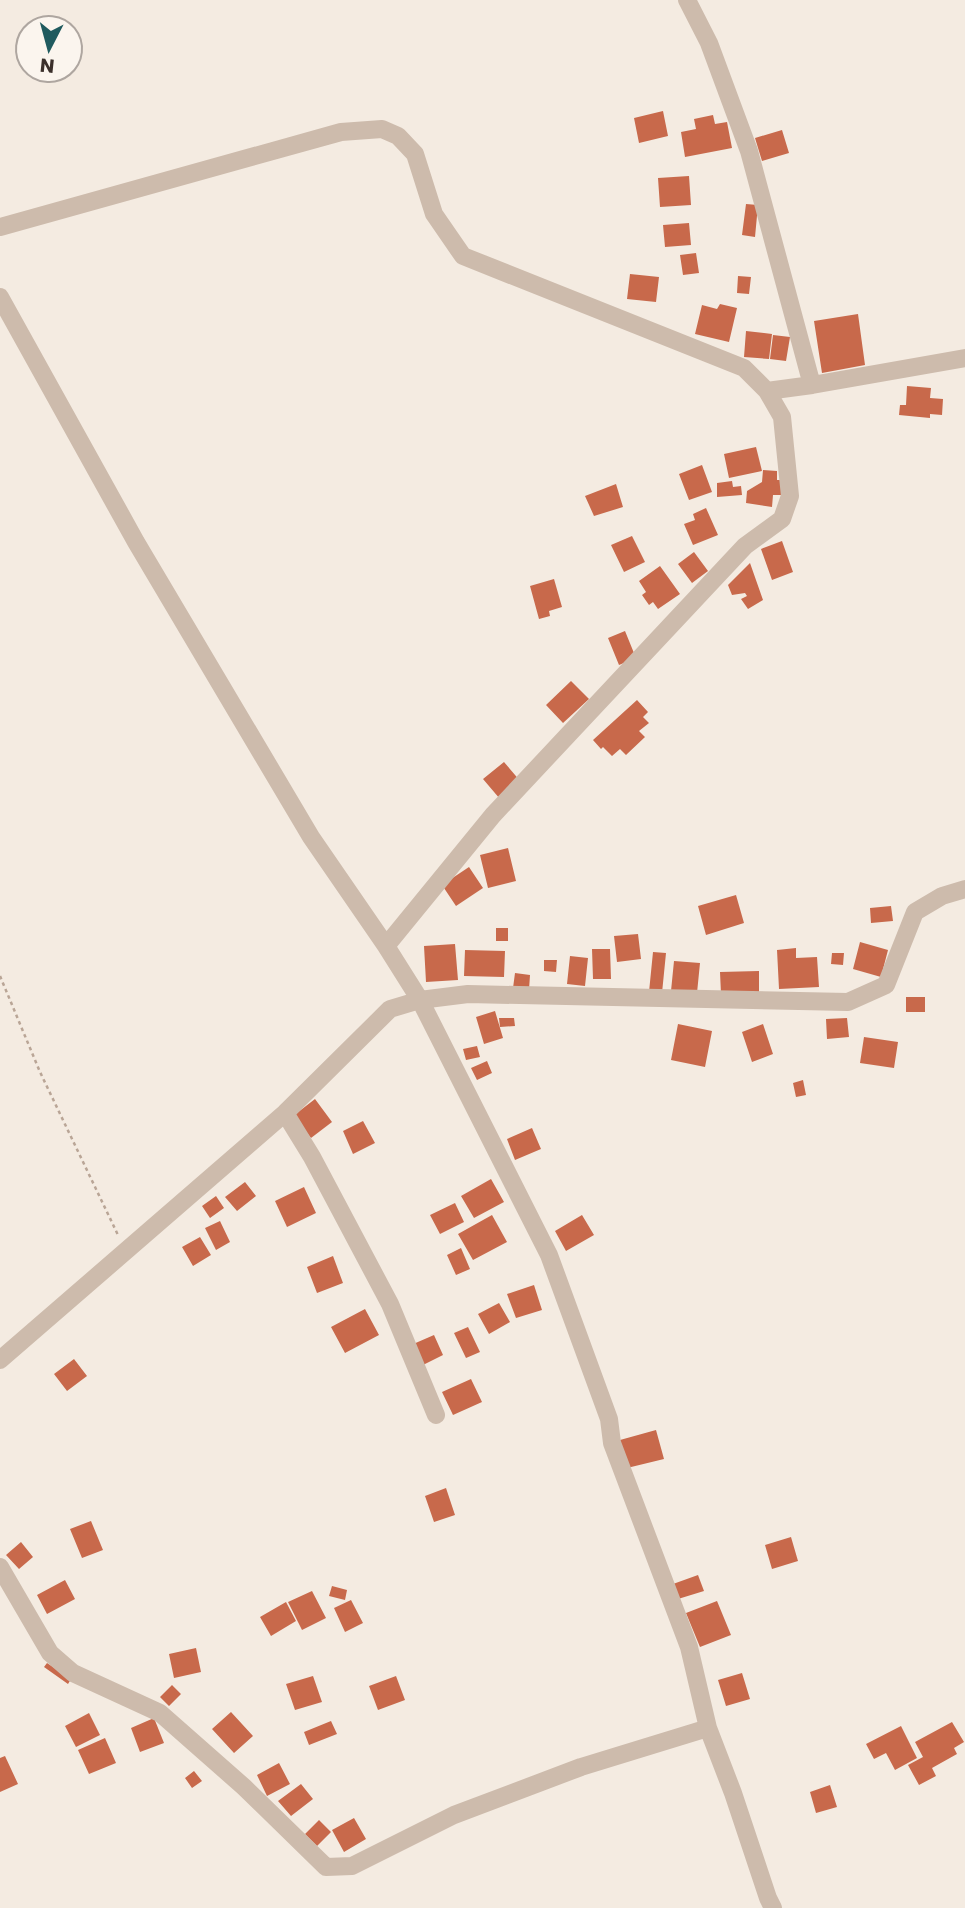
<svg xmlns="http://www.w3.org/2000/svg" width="965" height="1908" viewBox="0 0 965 1908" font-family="Poppins,sans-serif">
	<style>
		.building { fill: #c8694b }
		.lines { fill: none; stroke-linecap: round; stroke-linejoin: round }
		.path { stroke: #b9a596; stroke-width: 2.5; stroke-dasharray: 3.5 3.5; stroke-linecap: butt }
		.minor { stroke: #cdbbac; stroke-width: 18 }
	</style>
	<rect width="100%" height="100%" fill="#f4ebe1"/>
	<!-- building -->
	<path class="building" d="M663,111L668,136L639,143L634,118Z
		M713,115L715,124L727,122L732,148L685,157L681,132L696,129L694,119Z
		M782,130L789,153L762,161L755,138Z
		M689,176L691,205L660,207L658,178Z
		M746,204L758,205L755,237L742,235Z
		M689,223L691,245L665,247L663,225Z
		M696,253L699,273L683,275L680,255Z
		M630,274L659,277L656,302L627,299Z
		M738,276L751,277L749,294L737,293Z
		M720,304L737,308L729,342L695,334L702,305L717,309Z
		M858,314L865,365L822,373L814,321Z
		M746,331L772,334L769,359L744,357Z
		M773,335L790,337L786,361L770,359Z
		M907,386L931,388L930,398L943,399L942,415L930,414V418L899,415L900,405H906Z
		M756,447L762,471L729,478L724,454Z
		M702,465L712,492L689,500L679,474Z
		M763,470L777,471V480H781V495H773L772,507L746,503L747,491L762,482Z
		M732,481L733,487L741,486L742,495L717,497V483Z
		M616,484L623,507L594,516L585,496Z
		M706,508L718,535L693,545L684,524L695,520L693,514Z
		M632,536L645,562L624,572L611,545Z
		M782,541L793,572L772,580L761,549Z
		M694,552L708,571L692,583L678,564Z
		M750,563L763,600L748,609L741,599L747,596L745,593L732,595L728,585Z
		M660,566L680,594L658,609L653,602L649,605L642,595L646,592L639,581Z
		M554,579L562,607L549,611L550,616L539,619L530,586Z
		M625,631L636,658L619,665L608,638Z
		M571,681L589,699L563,723L546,705Z
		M637,700L648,712L643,717L649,723L639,731L645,737L626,755L620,749L612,756L603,747L601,749L593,740Z
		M504,762L521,782L500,799L483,779Z
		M508,848L516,881L488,888L480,855Z
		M469,867L483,888L456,906L442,885Z
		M736,895L744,923L706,935L698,906Z
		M891,906L893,921L871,923L870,908Z
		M496,928H508V941H496Z
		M638,934L641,959L617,962L614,936Z
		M860,942L888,950L881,977L853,969Z
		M455,944L458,980L426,982L424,946Z
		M796,948V958L817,957L819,987L779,989L777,950Z
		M592,949H610L611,979H593Z
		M465,950L505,951L504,977L464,976Z
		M653,952L666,953L662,993L649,992Z
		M832,953H844L843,965L831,964Z
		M570,956L588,958L585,986L567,984Z
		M544,960H557L556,972L544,971Z
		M674,961L700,963L697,993L671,991Z
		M759,971V993L721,994L720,972Z
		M515,973L530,975L529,990L513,988Z
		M906,997H925V1012H906Z
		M495,1011L503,1038L484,1044L476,1017Z
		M499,1018H514L515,1026L500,1027Z
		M847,1018L849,1037L827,1039L826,1019Z
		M678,1024L712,1031L705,1067L671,1060Z
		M763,1024L773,1054L752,1062L742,1032Z
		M864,1037L898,1042L894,1068L860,1063Z
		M477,1046L480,1057L466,1060L463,1049Z
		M487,1061L492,1073L477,1080L471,1068Z
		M803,1080L806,1095L796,1097L793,1083Z
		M315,1099L332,1122L311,1138L293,1116Z
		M363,1121L375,1143L353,1154L343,1131Z
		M532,1128L541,1149L515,1160L507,1139Z
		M491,1179L504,1202L474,1218L461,1196Z
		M245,1182L256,1196L237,1211L225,1197Z
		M304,1187L316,1213L287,1227L275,1201Z
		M216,1196L224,1208L210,1218L202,1206Z
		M455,1203L464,1222L440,1234L430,1215Z
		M492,1215L507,1242L473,1260L458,1234Z
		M582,1215L594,1235L566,1251L555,1231Z
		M220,1221L230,1242L216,1250L205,1228Z
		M200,1237L211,1255L193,1266L182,1247Z
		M461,1248L470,1269L456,1275L447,1255Z
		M333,1256L343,1283L317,1293L307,1267Z
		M534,1285L542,1310L516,1318L507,1294Z
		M499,1303L510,1322L489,1334L478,1314Z
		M365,1309L379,1335L345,1353L331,1327Z
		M468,1327L480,1352L466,1358L454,1333Z
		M434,1335L443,1355L421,1366L411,1345Z
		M74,1359L87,1376L67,1391L54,1374Z
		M471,1379L482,1402L453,1415L442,1392Z
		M656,1430L664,1459L627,1468L620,1440Z
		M446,1488L455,1515L434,1522L425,1496Z
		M91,1521L103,1550L82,1558L70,1529Z
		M791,1537L798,1561L772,1569L765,1545Z
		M21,1542L33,1557L19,1569L6,1555Z
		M698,1575L704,1591L678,1599L673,1584Z
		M65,1580L75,1599L47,1614L37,1595Z
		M332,1586L347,1590L345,1600L329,1596Z
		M312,1591L326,1618L302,1630L288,1602Z
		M351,1600L363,1623L345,1632L334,1608Z
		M717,1601L731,1635L700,1647L686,1613Z
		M286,1602L296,1621L271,1636L260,1617Z
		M196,1648L201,1672L174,1678L169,1654Z
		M47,1663L71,1679L68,1684L44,1667Z
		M742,1673L750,1699L726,1706L718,1680Z
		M313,1676L322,1702L295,1710L286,1684Z
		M396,1676L405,1700L378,1710L369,1686Z
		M172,1685L181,1694L169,1706L160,1697Z
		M231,1712L253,1736L234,1753L212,1729Z
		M89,1713L100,1735L76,1747L65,1726Z
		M154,1718L164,1743L140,1752L131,1728Z
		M331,1721L337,1734L309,1745L304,1732Z
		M952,1722L964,1742L954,1748L957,1754L932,1768L936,1776L919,1785L908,1765L923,1757L915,1742Z
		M901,1726L917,1758L895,1770L886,1753L874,1759L866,1744Z
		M105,1738L116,1763L89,1774L78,1750Z
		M5,1756L18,1784L0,1792V1758Z
		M279,1763L290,1784L267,1796L257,1775Z
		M194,1771L202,1781L192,1788L185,1778Z
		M301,1784L313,1799L291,1816L278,1801Z
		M830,1785L837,1807L816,1813L810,1792Z
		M354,1818L366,1839L344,1852L332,1830Z
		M319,1820L331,1832L317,1846L305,1834Z"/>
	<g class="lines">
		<!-- path -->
		<path class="path" d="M0,976L40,1072L118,1235"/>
		<!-- minor -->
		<path class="minor" d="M687,0L709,43L749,151L812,385
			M0,227L341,132L382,129L398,136L415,154L434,214L463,256L744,368L767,391L782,417L790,496L782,519L745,546L493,815L386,946
			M0,297L136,542L311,837L386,946L420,1000L549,1255L609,1419L612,1443L689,1647L708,1728L733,1793L768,1898L773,1908
			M767,391L812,385L965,358
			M285,1113L312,1157L390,1304L436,1415
			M0,1360L285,1113L390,1009L420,1000L468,994L848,1002L886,985L915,912L942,896L965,889
			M0,1567L50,1653L73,1673L160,1713L244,1787L326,1867L352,1866L454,1815L581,1767L708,1728"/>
	</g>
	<!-- north arrow -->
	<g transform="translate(49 49) rotate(186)"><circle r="33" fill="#fbf5ee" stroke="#aea6a0" stroke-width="2"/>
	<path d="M0-5L12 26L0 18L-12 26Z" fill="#1f5a5e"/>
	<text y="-10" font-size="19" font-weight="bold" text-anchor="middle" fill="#3b302b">N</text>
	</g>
</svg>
